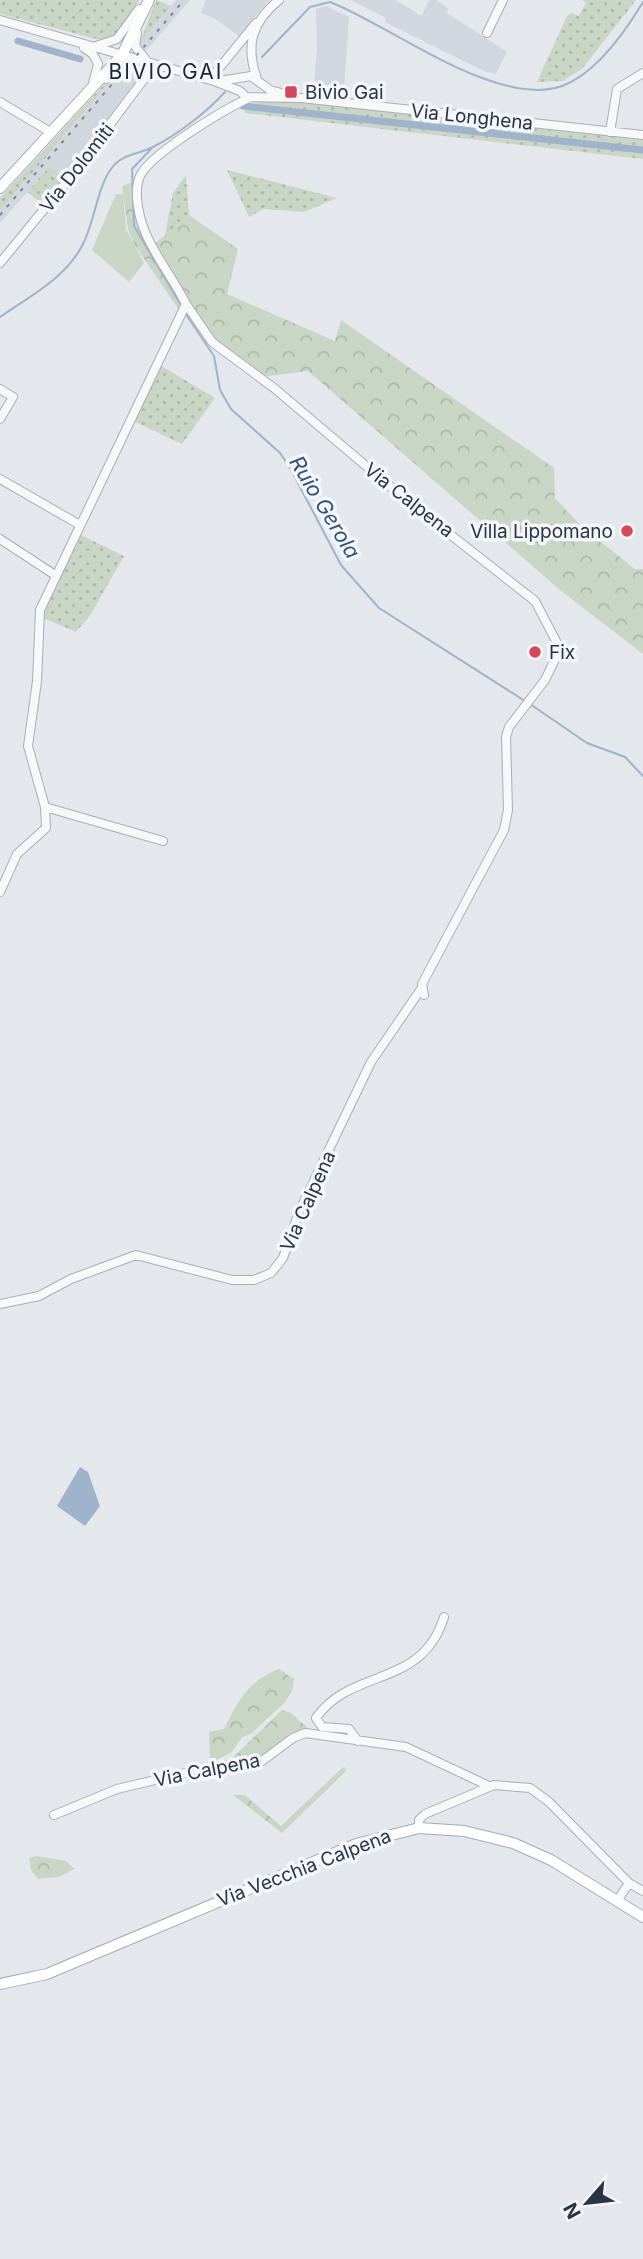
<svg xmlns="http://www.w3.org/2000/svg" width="643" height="2259" viewBox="0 0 643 2259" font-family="Inter,sans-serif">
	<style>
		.built { fill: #d2d6de }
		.grass { fill: url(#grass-dots) }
		.forest { fill: url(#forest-crowns) }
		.green { fill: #c9d6c5 }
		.water { fill: #9fb4cc }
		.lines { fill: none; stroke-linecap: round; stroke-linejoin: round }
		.stream { stroke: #9fb4cc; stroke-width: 2 }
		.canal { stroke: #9fb4cc; stroke-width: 7 }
		.minor-casing { stroke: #a9aeb7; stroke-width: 10 }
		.major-casing { stroke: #a3abb8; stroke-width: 12 }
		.minor { stroke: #f7f8fa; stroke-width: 8 }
		.major { stroke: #fff; stroke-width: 10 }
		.rail { stroke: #7d8696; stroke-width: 2; stroke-dasharray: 3.5 7; stroke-linecap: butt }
		.poi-dot { fill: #d1495b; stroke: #f4f6f9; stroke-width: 2.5 }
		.labels { text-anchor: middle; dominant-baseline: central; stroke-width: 7; stroke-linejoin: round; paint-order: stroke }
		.poi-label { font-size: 19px; fill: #2b3445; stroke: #f4f6f9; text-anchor: start }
		.street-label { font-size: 19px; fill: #2b3445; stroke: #f4f6f9 }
		.neighbourhood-label { font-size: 21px; letter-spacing: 2px; fill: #1d2536; stroke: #f4f6f9 }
		.water-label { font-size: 21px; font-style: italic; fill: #34527a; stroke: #f4f6f9 }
	</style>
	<defs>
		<pattern id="grass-dots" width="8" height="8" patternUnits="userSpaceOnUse" patternTransform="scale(1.75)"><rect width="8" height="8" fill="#c9d6c5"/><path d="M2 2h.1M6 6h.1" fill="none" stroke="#adb8ab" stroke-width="1.8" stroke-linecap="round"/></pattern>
		<pattern id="forest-crowns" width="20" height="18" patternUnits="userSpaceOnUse" patternTransform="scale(1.75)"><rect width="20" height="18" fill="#c9d6c5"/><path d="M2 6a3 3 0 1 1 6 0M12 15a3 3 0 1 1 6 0" fill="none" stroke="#adb8ab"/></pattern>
	</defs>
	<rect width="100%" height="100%" fill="#e4e7ec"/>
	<!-- built -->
	<path class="built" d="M176,0H190L143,54L139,45Z
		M206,0H269L239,36L214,18L201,13Z
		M351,0H395L422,16L429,0H436L448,8L447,13L507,52L496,74L484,71L385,22L386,18Z
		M326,6L349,17L343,103L313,100L317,47L316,9Z
		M121,71L140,73L136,77L138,79L68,181L50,166L0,223V211L111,82L109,79Z"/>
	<!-- grass -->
	<path class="grass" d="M0,0H139L119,32L104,41L0,14Z
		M156,0L171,6L139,45Z
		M582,0H636L582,69L563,81L537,82L567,16L572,13L579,16L586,3Z
		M109,79L111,81L0,211V198Z
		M273,100L643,135V159L245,113L244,105Z
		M50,166L65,178L44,205L27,192Z
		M227,170L337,198L304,212L263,209L249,217Z
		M186,175L189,215L165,235L173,193Z
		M158,364L215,398L182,444L131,420Z
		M77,533L124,556L91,614L76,632L39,616Z"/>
	<!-- forest -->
	<path class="forest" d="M139,180L138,204L152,246L189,215L238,249L227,294L335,341L341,320L554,468L555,498L581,526L635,569H643V654L560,590L308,371L260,377L224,352L186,305L181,313L134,244L128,229L122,186Z
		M279,1669L294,1679L292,1691L285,1702L251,1734L242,1737L232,1752L210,1764L209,1732L224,1729C238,1701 248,1681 279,1669Z
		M282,1710L291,1713L309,1729L347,1735L301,1734L264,1760L229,1761Z
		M342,1768L345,1767L346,1771L282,1833L233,1795H245L281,1826Z
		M36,1856L66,1861L74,1869L59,1877L38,1879L31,1870L29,1858Z"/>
	<!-- green -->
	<path class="green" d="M116,194H123L126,229L144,263L129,282L92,250Z"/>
	<!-- water -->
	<path class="water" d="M80,1467L88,1472L100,1506L85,1526L57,1506Z"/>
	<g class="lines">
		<!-- stream -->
		<path class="stream" d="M262,57L310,7L330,2C390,25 497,109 562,86C597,73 625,32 643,2
			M152,148L132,169L134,226L181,305
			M185,313L214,356L220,390L231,409L280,453L289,466L341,565L379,608L525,701
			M0,317C30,296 66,278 83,244C94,223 98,186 111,169C123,153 137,155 153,147C178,134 206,113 225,92
			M530,704L587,743L625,757L643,776"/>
		<!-- canal -->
		<path class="canal" d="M18,41L80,59
			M243,106L643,150"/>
		<defs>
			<path id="minor" d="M0,20L214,81L240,91L246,97L301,98L643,135
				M137,33L135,46L146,60
				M487,33L503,0
				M96,46L117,39L139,9
				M84,48L93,54L98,64L93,83
				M216,72L256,23
				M106,79C121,64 131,69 150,71
				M257,79C245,45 252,22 279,0
				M220,81L251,76L270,90L285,94
				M0,102L52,133
				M610,132L617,89L643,73
				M0,263L72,175L150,71
				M186,304L212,342L274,388L405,499L535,601L556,641L558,653L545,680L509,727L506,737L508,810L504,830L422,984L424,995
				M0,389L13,397L0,419
				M0,479L80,525
				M0,539L55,575
				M45,807L163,841
				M0,892L17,854L46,828L45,807L28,746L37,681L40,610L186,304C174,280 157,259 146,234C139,218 133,192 140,176C150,154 225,109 249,98
				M0,1304L39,1296L71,1279L136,1255L232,1280H254L271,1273L283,1258L299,1212L371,1062L421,989
				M358,1741L349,1729L322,1727L316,1718C351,1667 422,1689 444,1617
				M54,1815L117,1789L206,1768L262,1761L293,1738L305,1733L406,1747L489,1786
				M419,1828V1820L425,1814L494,1785L530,1788L549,1802L629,1883L643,1891
				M617,1901L629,1883"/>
			<path id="major" d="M0,188L122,55L149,0
				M0,1984L47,1974L356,1844L419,1828L464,1831L513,1843L551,1860L643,1917"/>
		</defs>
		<!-- minor casing -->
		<use href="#minor" class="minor-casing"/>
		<!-- major casing -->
		<use href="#major" class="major-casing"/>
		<!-- minor -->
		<use href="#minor" class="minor"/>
		<!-- major -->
		<use href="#major" class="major"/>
		<!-- rail -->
		<path class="rail" d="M0,215L184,0"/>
	</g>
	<!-- markers -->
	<g class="poi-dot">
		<rect x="284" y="85" width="14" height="14" rx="3.5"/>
		<circle cx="627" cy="531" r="7"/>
		<circle cx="535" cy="652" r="7"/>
	</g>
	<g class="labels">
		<!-- poi labels -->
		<g class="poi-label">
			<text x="305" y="92">Bivio Gai</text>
			<text x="613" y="531" text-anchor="end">Villa Lippomano</text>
			<text x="549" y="652">Fix</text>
		</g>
		<!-- street labels -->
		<g class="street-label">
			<text transform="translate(472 117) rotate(6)">Via Longhena</text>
			<text transform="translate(77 168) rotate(-52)">Via Dolomiti</text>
			<text transform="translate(409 500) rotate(38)">Via Calpena</text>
			<text transform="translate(308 1201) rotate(-66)">Via Calpena</text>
			<text transform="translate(207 1770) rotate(-11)">Via Calpena</text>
			<text transform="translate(304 1868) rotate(-21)">Via Vecchia Calpena</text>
		</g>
		<!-- neighbourhood labels -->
		<g class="neighbourhood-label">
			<text x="166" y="71">BIVIO GAI</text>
		</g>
		<!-- water labels -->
		<g class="water-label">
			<text transform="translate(325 507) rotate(59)">Ruio Gerola</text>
		</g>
	</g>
	<!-- north arrow -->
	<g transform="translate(587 2203) rotate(242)" stroke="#f4f6f9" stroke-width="5" paint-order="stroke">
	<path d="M0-5L12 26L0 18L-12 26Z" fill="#2b3445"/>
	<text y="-10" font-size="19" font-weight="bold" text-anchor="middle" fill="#2b3445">N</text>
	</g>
</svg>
